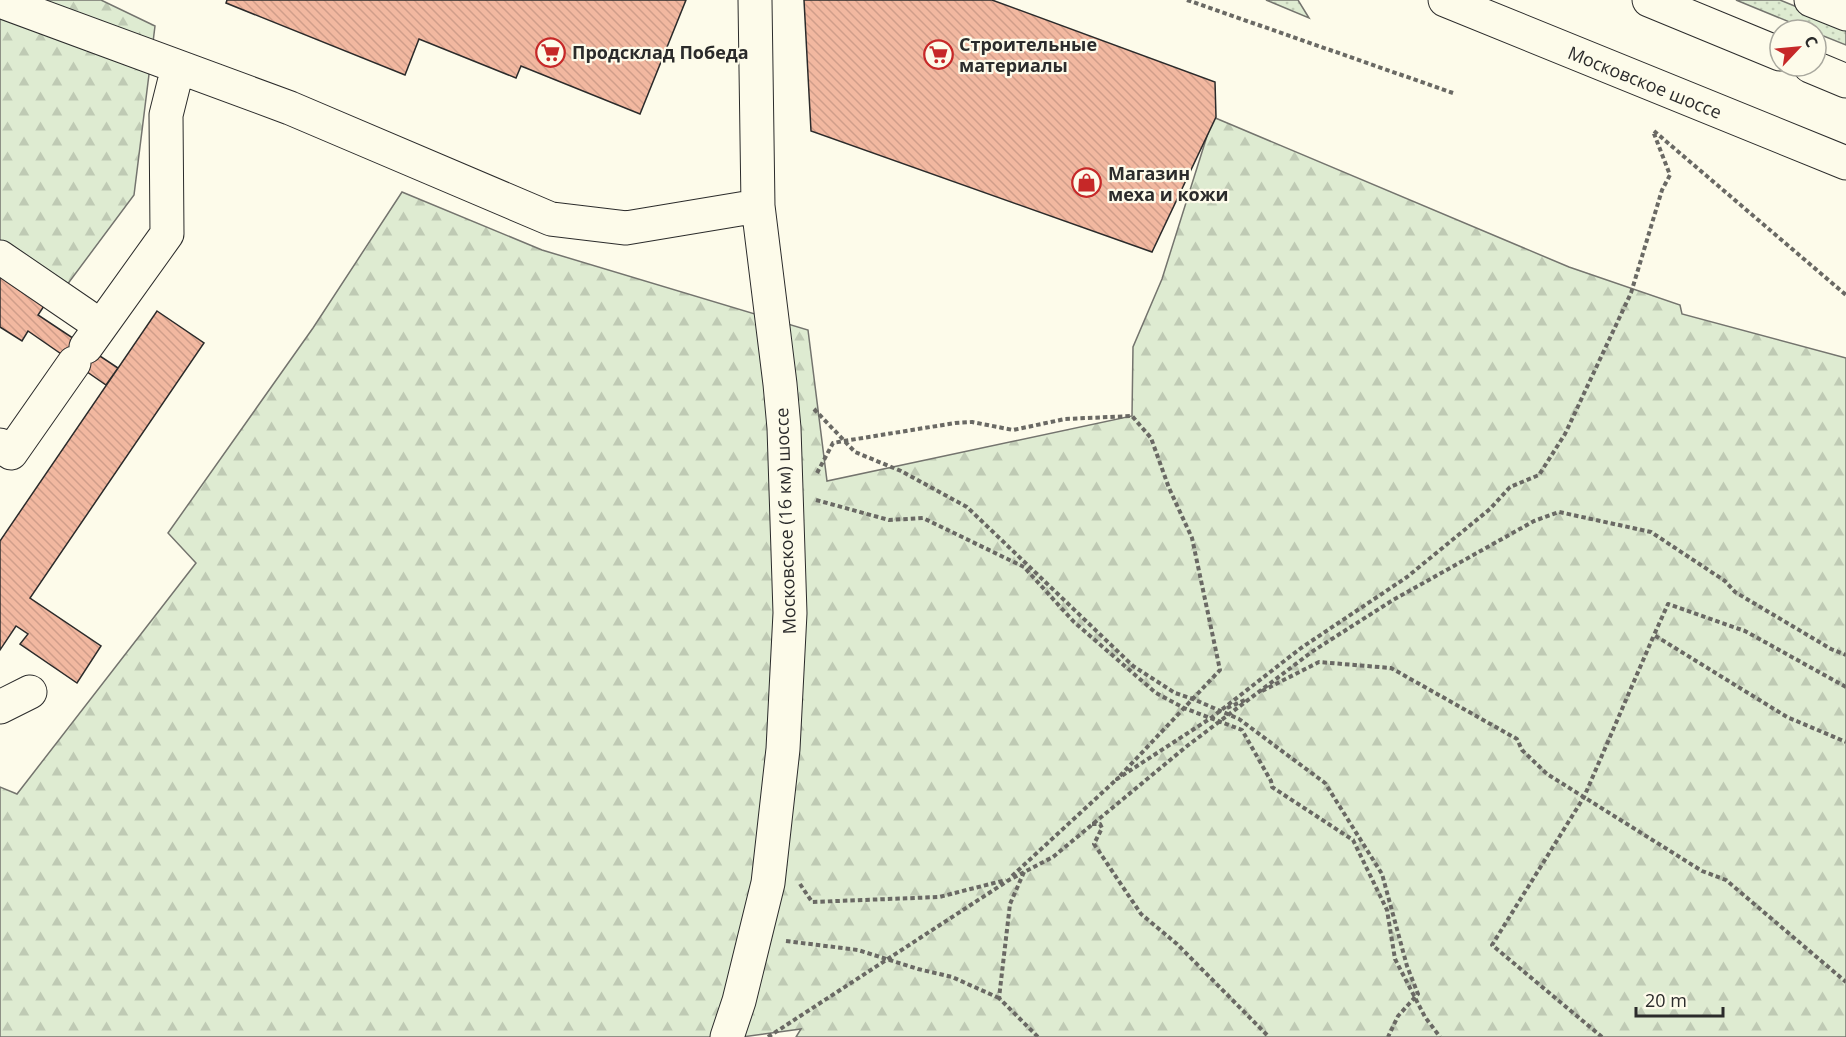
<svg xmlns="http://www.w3.org/2000/svg" width="1846" height="1037" viewBox="0 0 1846 1037" font-family="'Open Sans',sans-serif">
	<style>
		.green { fill: url(#green-dots); stroke: #74746e; stroke-width: 1.5 }
		.forest { fill: url(#forest-firs); stroke: #74746e; stroke-width: 1.5 }
		.building { fill: url(#building-back-hatch); stroke: #2b2b2b; stroke-width: 1.5 }
		.lines { fill: none; stroke-linecap: round; stroke-linejoin: round }
		.minor-casing { stroke: #2b2b2b; stroke-width: 35 }
		.major-casing { stroke: #2b2b2b; stroke-width: 35 }
		.path { stroke: #6a6964; stroke-width: 4; stroke-dasharray: 4.5 3; stroke-linecap: butt }
		.minor { stroke: #fdfbea; stroke-width: 33 }
		.major { stroke: #fdfbea; stroke-width: 33 }
		.labels { text-anchor: middle; dominant-baseline: central; stroke-width: 4.5; stroke-linejoin: round; paint-order: stroke }
		.poi-label { font-size: 18px; font-weight: bold; fill: #2b2b2b; stroke: #fdfbea; text-anchor: start }
		.street-label { font-size: 18px; fill: #2b2b2b; stroke: #fdfbea }
	</style>
	<defs>
		<pattern id="green-dots" width="8" height="8" patternUnits="userSpaceOnUse" patternTransform="scale(1.5)"><rect width="8" height="8" fill="#deebd1"/><path d="M2 2h.1M6 6h.1" fill="none" stroke="#bfcab4" stroke-width="1.8" stroke-linecap="round"/></pattern>
		<pattern id="forest-firs" width="22" height="20" patternUnits="userSpaceOnUse" patternTransform="scale(1.5)"><rect width="22" height="20" fill="#deebd1"/><path d="M5 1l3.5 6h-7zM16 11l3.5 6h-7z" fill="#bfcab4"/></pattern>
		<pattern id="building-back-hatch" width="6" height="6" patternUnits="userSpaceOnUse" patternTransform="scale(1.5)"><rect width="6" height="6" fill="#f2b8a0"/><path d="M-1 5l2 2M0 0l6 6M5-1l2 2" fill="none" stroke="#d09e8a"/></pattern>
	</defs>
	<rect width="100%" height="100%" fill="#fdfbea"/>
	<!-- green -->
	<path class="green" d="M1266,0H1298L1309,18Z
		M1736,0H1780L1846,27V45L1816,33V30H1809Z"/>
	<!-- forest -->
	<path class="forest" d="M0,0H101L155,26L134,195L58,297L0,257Z
		M1213,117L1569,267L1680,305L1682,314L1846,358V1037H796L801,1029L742,1037H0V787L17,794L196,563L168,533L313,328L402,192L542,250L808,330L827,481L1132,416L1133,347L1162,279Z"/>
	<!-- building -->
	<path class="building" d="M227,0H686L640,114L521,66L516,78L419,39L405,75L226,3Z
		M804,0H992L1215,82L1216,117L1152,252L811,131Z
		M0,263L50,297L38,315L118,368L106,385L28,331L22,341L0,327Z
		M157,311L204,343L30,598L101,646L77,683L20,644L28,634L16,626L0,650V541Z"/>
	<g class="lines">
		<defs>
			<path id="minor" d="M1811,0L1846,14
				M0,1L290,108L551,219L626,228L758,206
				M0,257L101,326
				M86,347L167,234L166,115L178,67
				M0,445L11,453L74,363
				M0,707L30,692
				M727,1037L739,1001L768,883L783,749L790,613L784,428L780,384L758,206L755,0"/>
			<path id="major" d="M1445,0L1846,163
				M1649,0L1780,54
				M1810,66L1846,81"/>
		</defs>
		<!-- minor casing -->
		<use href="#minor" class="minor-casing"/>
		<!-- major casing -->
		<use href="#major" class="major-casing"/>
		<!-- path -->
		<path class="path" d="M1187,0L1453,93
			M1654,131L1846,295
			M814,409L855,452L901,471L967,507L1133,666L1175,693L1193,699L1239,719L1325,783L1382,874L1407,966L1418,994L1398,1016L1388,1037
			M817,473L833,443L844,441L955,423L972,422L1013,430L1065,419L1132,416L1151,438L1169,488L1192,538L1220,670L1117,779L1211,718L1301,648L1407,577L1490,509L1510,487L1539,475L1565,434L1631,293L1662,190L1670,175L1653,131
			M816,500L889,520L923,518L1024,567L1074,622L1156,693L1184,708L1242,730L1271,781L1272,787L1353,840L1387,910L1395,959L1425,1017L1440,1037
			M1846,687L1745,631L1668,604L1654,635L1787,717L1846,742
			M1262,691L1319,662L1391,668L1517,739L1522,750L1547,774L1702,871L1726,880L1846,982
			M1227,708L1245,700
			M1092,824H1100L1102,828L1094,844L1141,914L1177,944L1269,1037
			M1024,872L1010,904L999,998L1038,1037
			M1012,876L1117,779
			M800,884L812,902L939,897L1006,880
			M786,941L858,950L918,969L952,977L999,998
			M768,1037L1009,880L1053,857L1187,746L1313,651L1393,600L1534,521L1559,512L1651,532L1725,581L1735,592L1831,649L1846,655
			M1602,1037L1492,945L1584,797L1654,635"/>
		<!-- minor -->
		<use href="#minor" class="minor"/>
		<!-- major -->
		<use href="#major" class="major"/>
	</g>
	<!-- icons -->
	<defs>
		<symbol id="supermarket-ring" viewBox="-11 -11 22 22"><circle r="9.5" fill="#fdfbea" stroke="#c62828" stroke-width="1.5"/><path d="M-6-5.5h2.5l.6 2H6L4.5 2H-2.5L-4.4-4H-6ZM-1.5 3.2a1.3 1.3 0 1 0 .1 0ZM3 3.2a1.3 1.3 0 1 0 .1 0Z" fill="#c62828"/></symbol>
		<symbol id="shop-ring" viewBox="-11 -11 22 22"><circle r="9.5" fill="#fdfbea" stroke="#c62828" stroke-width="1.5"/><path d="M-5-2.5h2.3a2.7 3.5 0 0 1 5.4 0H5L5.5 6h-11ZM-1.5-2.5h3a1.5 2.3 0 0 0-3 0Z" fill="#c62828"/></symbol>
	</defs>
	<g fill-rule="evenodd">
		<use href="#supermarket-ring" x="534" y="36" width="33" height="33"/>
		<use href="#supermarket-ring" x="922" y="38" width="33" height="33"/>
		<use href="#shop-ring" x="1070" y="166" width="33" height="33"/>
	</g>
	<g class="labels">
		<!-- poi labels -->
		<g class="poi-label">
			<text x="959" y="44">Строительные<tspan x="959" dy="21">материалы</tspan></text>
			<text x="572" y="52">Продсклад Победа</text>
			<text x="1108" y="173">Магазин<tspan x="1108" dy="21">меха и кожи</tspan></text>
		</g>
		<!-- street labels -->
		<g class="street-label">
			<text transform="translate(1645 82) rotate(22)">Московское шоссе</text>
			<text transform="translate(785 521) rotate(-92)">Московское (16 км) шоссе</text>
		</g>
	</g>
	<!-- north arrow -->
	<g transform="translate(1798 48) rotate(64)"><circle r="28" fill="#fdfbea" stroke="#a9a89e" stroke-width="1.5"/>
	<path d="M0-4.5L10 22L0 15L-10 22Z" fill="#c62828"/>
	<text y="-9" font-size="16" font-weight="bold" text-anchor="middle" fill="#2b2b2b">С</text>
	</g>
	<!-- scale -->
	<path d="M1636 1007v9h87v-9" fill="none" stroke="#2b2b2b" stroke-width="3"/>
	<text x="1645" y="1007" font-size="18" fill="#2b2b2b" stroke="#fdfbea" stroke-width="4.5" paint-order="stroke">20 m</text>
</svg>
